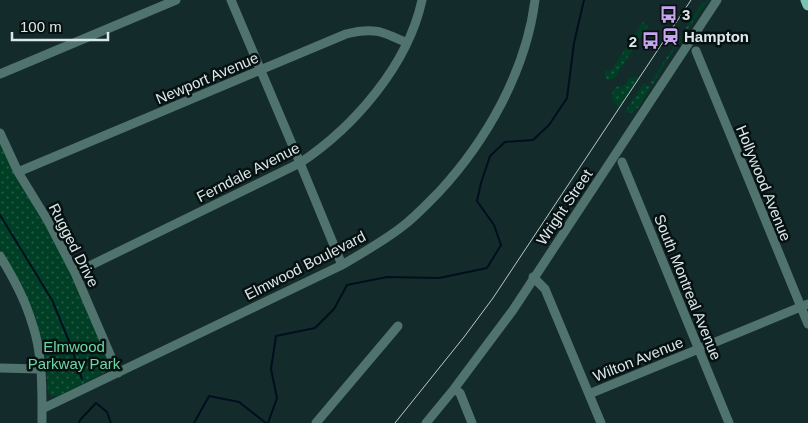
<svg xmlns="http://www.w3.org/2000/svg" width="808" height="423" viewBox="0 0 808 423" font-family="Arial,sans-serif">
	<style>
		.green { fill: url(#green-dots) }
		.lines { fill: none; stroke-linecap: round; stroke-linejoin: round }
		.stream { stroke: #000f1d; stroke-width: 2 }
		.minor { stroke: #50746d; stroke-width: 9 }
		.major { stroke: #74c3b4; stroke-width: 11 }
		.tram { stroke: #b9c9c9; stroke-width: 1 }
		.labels { text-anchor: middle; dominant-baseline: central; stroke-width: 5; stroke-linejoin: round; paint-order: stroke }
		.poi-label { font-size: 15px; font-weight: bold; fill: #dae8e8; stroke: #081112; text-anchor: start }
		.street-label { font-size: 15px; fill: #dae8e8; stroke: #081112 }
		.park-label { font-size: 15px; fill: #6dd7a2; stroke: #081112 }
	</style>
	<defs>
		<pattern id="green-dots" width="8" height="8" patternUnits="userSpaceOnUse" patternTransform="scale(1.25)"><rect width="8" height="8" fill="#003f26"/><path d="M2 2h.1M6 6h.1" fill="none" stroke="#255b46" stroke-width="1.8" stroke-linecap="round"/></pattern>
	</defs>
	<rect width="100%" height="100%" fill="#142b2c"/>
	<!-- green -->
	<path class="green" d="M707,0H709L679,41L653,84L650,83L702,3L704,4Z
		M643,22L648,26L614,79L608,80C605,77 604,74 606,70L610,72Z
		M634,76L638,79L619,107C611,101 610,94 616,87L621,86L623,87L630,77L633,78Z
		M644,83L651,87L638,108L633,111L632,113L625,112Z
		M0,142C12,170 29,196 44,222C70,268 90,316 111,364L110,368L108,371L56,397L49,395L48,392L47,378L43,348L33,310L0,249Z"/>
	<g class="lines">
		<!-- stream -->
		<path class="stream" d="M0,215L52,300L71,346L82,379
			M79,423L80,420L96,403L107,412L111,423
			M194,423L209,396L239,402L266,423
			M268,423L277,398L271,369L276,336L315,328L334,309L347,285L387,277L439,278L487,268L501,245L494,225L477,201L481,183L490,156L505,142L533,140L549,125L567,98L574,43L584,0"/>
		<!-- minor -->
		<path class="minor" d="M231,0L300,163L342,265
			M696,51L808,324
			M0,74L176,0
			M0,133L18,172L48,221L75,273L118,373
			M622,162L729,423
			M18,172L346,34C373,27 382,31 407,43
			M0,256C13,277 25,299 32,323C43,354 42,390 42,423
			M75,273L300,163C354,127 408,65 422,0
			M533,277L545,289L601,423
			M0,368L40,369
			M454,389L460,393L472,423
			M589,394L808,304
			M42,409L342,265C362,253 384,241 403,226C416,216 427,204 439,192C487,140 526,71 535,0
			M316,423L398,326
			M426,423L454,389L513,310L717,0"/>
		<!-- major -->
		<path class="major" d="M806,0L808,5"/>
		<!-- tram -->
		<path class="tram" d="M395,423L464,337L493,298L691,0"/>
	</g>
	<!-- icons -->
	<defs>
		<symbol id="bus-bare" viewBox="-9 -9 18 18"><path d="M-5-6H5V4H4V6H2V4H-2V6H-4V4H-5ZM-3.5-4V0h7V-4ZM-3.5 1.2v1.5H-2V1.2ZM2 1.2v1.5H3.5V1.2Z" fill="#c7a6ef" stroke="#081112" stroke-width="2.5" paint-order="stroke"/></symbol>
		<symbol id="station-bare" viewBox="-9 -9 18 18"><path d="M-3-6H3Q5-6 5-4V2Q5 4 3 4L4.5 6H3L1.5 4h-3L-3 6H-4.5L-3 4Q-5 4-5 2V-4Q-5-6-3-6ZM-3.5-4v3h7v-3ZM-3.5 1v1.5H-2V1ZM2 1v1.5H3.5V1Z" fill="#c7a6ef" stroke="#081112" stroke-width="2.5" paint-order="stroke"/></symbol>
	</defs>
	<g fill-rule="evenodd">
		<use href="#bus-bare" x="656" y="2" width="25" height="25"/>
		<use href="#station-bare" x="658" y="24" width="25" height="25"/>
		<use href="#bus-bare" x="638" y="28" width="25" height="25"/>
	</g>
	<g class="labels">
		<!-- poi labels -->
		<g class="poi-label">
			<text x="682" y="14">3</text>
			<text x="684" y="36">Hampton</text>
			<text x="637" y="41" text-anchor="end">2</text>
		</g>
		<!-- street labels -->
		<g class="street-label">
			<text transform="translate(207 78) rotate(-23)">Newport Avenue</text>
			<text transform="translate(248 172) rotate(-27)">Ferndale Avenue</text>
			<text transform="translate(764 183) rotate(68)">Hollywood Avenue</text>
			<text transform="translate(564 207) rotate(-56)">Wright Street</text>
			<text transform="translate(74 245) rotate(63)">Rugged Drive</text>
			<text transform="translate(305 265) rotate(-27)">Elmwood Boulevard</text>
			<text transform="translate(688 287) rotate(68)">South Montreal Avenue</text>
			<text transform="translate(638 359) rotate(-22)">Wilton Avenue</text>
		</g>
		<!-- park labels -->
		<g class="park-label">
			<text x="74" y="346">Elmwood<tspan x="74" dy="17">Parkway Park</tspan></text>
		</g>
	</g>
	<!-- scale -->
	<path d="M12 32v8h96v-8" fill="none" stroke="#dae8e8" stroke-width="2.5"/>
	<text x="20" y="32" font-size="15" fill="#dae8e8" stroke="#081112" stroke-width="4" paint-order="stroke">100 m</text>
</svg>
